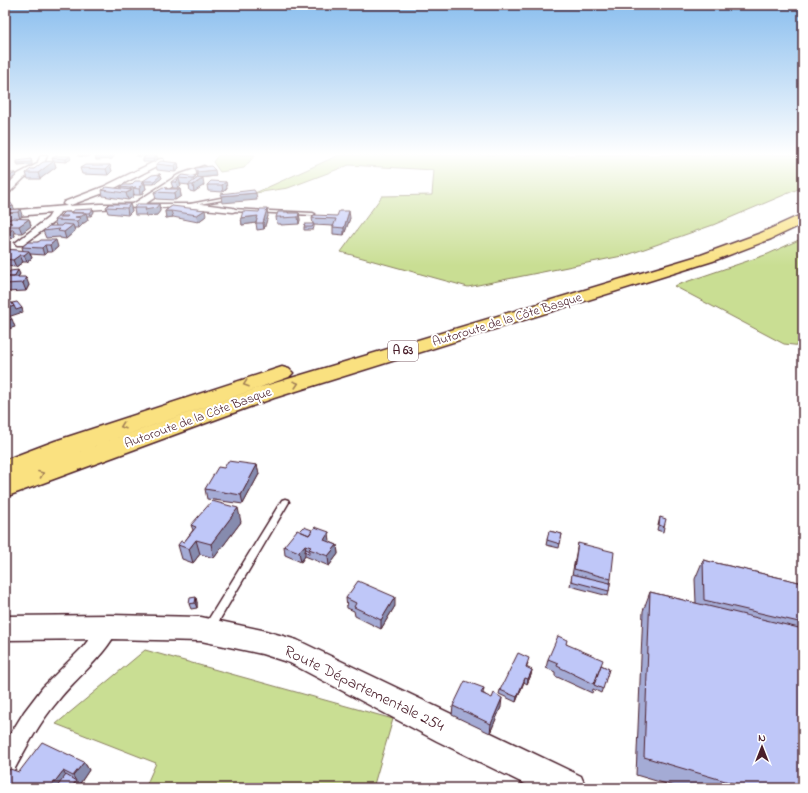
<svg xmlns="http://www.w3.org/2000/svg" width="808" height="793" viewBox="0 0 808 793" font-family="'Indie Flower',sans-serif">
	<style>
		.green { fill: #c9de93; stroke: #8a7e5f }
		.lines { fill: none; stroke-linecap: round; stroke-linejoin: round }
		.lane-casing { stroke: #4a1f2b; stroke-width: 3 }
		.street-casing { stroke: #4a1f2b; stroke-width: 3 }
		.secondary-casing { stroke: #4a1f2b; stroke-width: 3 }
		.highway-casing { stroke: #4a1f2b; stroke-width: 3 }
		.lane { fill: #fff; fill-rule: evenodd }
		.street { fill: #fff; fill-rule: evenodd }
		.secondary { fill: #fff; fill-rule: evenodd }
		.highway { fill: #fae180; fill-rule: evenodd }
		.wall { fill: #a4abd5; stroke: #4a1f2b }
		.shaded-wall { fill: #868bae; stroke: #4a1f2b }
		.building { fill: #bfc7f8; stroke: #4a1f2b }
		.oneway { stroke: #a28056 }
		.labels { text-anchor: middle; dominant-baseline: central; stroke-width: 4; stroke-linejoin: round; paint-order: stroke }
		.shield { fill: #fff; stroke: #80626b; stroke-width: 1 }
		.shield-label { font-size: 12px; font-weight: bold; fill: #4a1f2b }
		.street-label { font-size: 13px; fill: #4a1f2b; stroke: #fff }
		.near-street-label { font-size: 16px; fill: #4a1f2b; stroke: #fff }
	</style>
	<rect width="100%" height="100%" fill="#fff"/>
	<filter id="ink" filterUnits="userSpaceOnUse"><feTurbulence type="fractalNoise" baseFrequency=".025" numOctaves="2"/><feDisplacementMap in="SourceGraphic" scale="8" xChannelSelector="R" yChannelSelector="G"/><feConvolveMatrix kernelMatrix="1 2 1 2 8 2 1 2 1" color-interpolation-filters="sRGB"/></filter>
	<g filter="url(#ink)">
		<!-- green -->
		<path class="green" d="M218,155H255L244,168L220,172L213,162Z
			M339,155H803V187L713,225L627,255L468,287L341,252L382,196L432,195L434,170L349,165L288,188L255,193Z
			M803,238V346L784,344L674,286L768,254Z
			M145,650L393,719L373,788H145L156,763L56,724Z"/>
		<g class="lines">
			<defs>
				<path id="lane" d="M226,197L228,198V199L182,207L180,206Z
					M231,209L313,213L315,214L313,215L233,211H231Z
					M285,499L288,500L289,502L213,631L209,632L205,631L204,628L205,625L282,500Z"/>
				<path id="street" d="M41,155H47L43,167L24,178L8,194H5V188L18,174L37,164Z
					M160,159H163V163L109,191L68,206L100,204H133L178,175L204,166L208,168L207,170L184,179L145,204H202L233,208L237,210L233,212C176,205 117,207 60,212L54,222L23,245H17L15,243L48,218L51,213L5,217V211L67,206L63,204L64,202L103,187Z
					M110,619L117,621L119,627C105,657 77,676 57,702C39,723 26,748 13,772L5,775V743L24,712L43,687L83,647L103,621Z"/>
				<path id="secondary" d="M110,615L201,617L262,630L297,640L581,776L586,788H533L437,741L290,663L262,654L201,641L110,639L5,640V616Z"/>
				<path id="highway" d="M803,214V224L771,239L713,261L274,398L5,497V478L258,388L701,255L761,233Z
					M282,367L289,369L293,373L289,377L5,478V460L55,441Z"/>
			</defs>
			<!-- lane casing -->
			<use href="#lane" class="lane-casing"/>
			<!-- street casing -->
			<use href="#street" class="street-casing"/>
			<!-- secondary casing -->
			<use href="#secondary" class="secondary-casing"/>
			<!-- highway casing -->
			<use href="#highway" class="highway-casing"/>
			<!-- lane -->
			<use href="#lane" class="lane"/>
			<!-- street -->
			<use href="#street" class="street"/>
			<!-- secondary -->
			<use href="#secondary" class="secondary"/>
			<!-- highway -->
			<use href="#highway" class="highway"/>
		</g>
		<!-- wall -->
		<path class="wall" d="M77,155H91L87,157L78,156Z
			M137,155H157L156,156H157L158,158L154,162H143V159L145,156H137Z
			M52,158L71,159L66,162L54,161L56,167L40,179H28L26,173L34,169L53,161Z
			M178,163L179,169L175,172L157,170L156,164Z
			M110,165L112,171L108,175L82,174L80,168Z
			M195,168L216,176L199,178L204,185L194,192L190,191L189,185L180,184L181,186L178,188H173L171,182L178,179V178L182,175L196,179L198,178Z
			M15,173L16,176L11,179H5V176Z
			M160,174L162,178L154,184H145L146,189L143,191L144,193L140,195H135L134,194H133L134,196L128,200L103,196L102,190L121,189L120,187L131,185L143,181Z
			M226,182L227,188L223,192L208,191L207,185Z
			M167,188L168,189H180L181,196L175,200L156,199L154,192Z
			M5,204L13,206L14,209L22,215L20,219H29L31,226L22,233H14L15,236L12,239L8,238L5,240V225L7,224L6,222L11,219H5Z
			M130,204L132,211L128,215L108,213L106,207Z
			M159,204L160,211L157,215L146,216V215H135L134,208Z
			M172,206L206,216L198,222L173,217L166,218L165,211Z
			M93,209L94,212L91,216H87L88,220L84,223H82L83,224L79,228H74L75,231L66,239L60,238V237L46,238L43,231L56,226L54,220L60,217V216Z
			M288,212L289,213H299L300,220L299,224L281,225V224H277L276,217Z
			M268,216L264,229L257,230L256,223L242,225L241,218Z
			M312,218H350L344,235L333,234V226L314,225V227L313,230H304V227L313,224Z
			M38,242L58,247L52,252H47L44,255L30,254L32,258L27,262H23L16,267L5,266V249L23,251L22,247Z
			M20,274L18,277L29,285L26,291L5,292V277Z
			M257,465L259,474L243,504L207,499L205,489L224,468Z
			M660,517L664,527L663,532L657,530Z
			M241,522L214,558L200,554L193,563L182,559L178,545L184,542L193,530L191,525Z
			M549,531L562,534L559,548L546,545Z
			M330,542L337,545L338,554L329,566L305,556L301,562L285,555L284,546Z
			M578,543L611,579L608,596L570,586Z
			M703,560L803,583V788H680L636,775L643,611L650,592L696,603L695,579Z
			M346,598L395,606L381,629L355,616L354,611L347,608Z
			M197,602V608L191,609L189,604Z
			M566,644L601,665L609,669L601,693L593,689L592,693L555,676V672L546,668L548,659Z
			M528,663L526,668L532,670L531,675L527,684L524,682L516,702L499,694L500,690Z
			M484,688L483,693L501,707L490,733L452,715L453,706Z
			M84,762L89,770L77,788H5V775L19,772Z"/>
		<!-- shaded-wall -->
		<path class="shaded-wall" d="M112,155H114V156L112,159L96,160L95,157Z
			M70,156L71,159L66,162V159Z
			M157,156L158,158L154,162L153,159Z
			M31,159L32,162V165L18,166L17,163Z
			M54,161L56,167L40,179L38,173Z
			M178,163L179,169L175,172L174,166Z
			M110,165L112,171L108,175L106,169Z
			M215,170L216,176L198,178L197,172Z
			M15,173L16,176L11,179L10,176Z
			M160,174V176L161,175L162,178L154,184V181L158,175Z
			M196,177L197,183L203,178L204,185L194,192L193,185H194L193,179Z
			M179,179L181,186L178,188L176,182Z
			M144,181L146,189L143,191L144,193L140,195L139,187L142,183Z
			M226,182L227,188L223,192L222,185Z
			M136,187L133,188L134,194H133L134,196L128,200L126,193L131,191L130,188Z
			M180,189L181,196L175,200L174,193Z
			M256,193L257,200L222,203L221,196Z
			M130,204L132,211L128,215L127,208Z
			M159,204L160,211L157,215L146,216L145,210Z
			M13,206L15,210L5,212V208Z
			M20,209L22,215L20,219L18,212Z
			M93,209L94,212L91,216L90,213Z
			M267,209L268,216L264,229L263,223Z
			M205,210L206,216L198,222L197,215Z
			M165,211H171L173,217L166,218Z
			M349,211L350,218L344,235V228Z
			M86,213L88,220L84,223H82L83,224L79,228L75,217Z
			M299,213L300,220L299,224L298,217Z
			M258,216L256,223L242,225L241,218Z
			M29,219L31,226L22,233L19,226Z
			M73,225L75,231L66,239L64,232Z
			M13,229L15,236L12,239L9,232Z
			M5,232L8,238L5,240Z
			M56,240L58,247L52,252L50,245Z
			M45,245L47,252L44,255L42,248Z
			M29,251L32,258L27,262L24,255Z
			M20,255L23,262L16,267L13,260Z
			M18,270L20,274L15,281L14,277Z
			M26,277L29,285L26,291L23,283Z
			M14,306L22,308L23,312L5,318V309Z
			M12,319L15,327L5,330V321Z
			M257,465L259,474L243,504L241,495Z
			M238,508L241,522L214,558L211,544Z
			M329,532L330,542L325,549L324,540Z
			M196,540L200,554L193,563L189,549Z
			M305,545L306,552L305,551V556L301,562L299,552Z
			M337,545L338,554L329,566L328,556Z
			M196,597L197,602V608L195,603Z
			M395,597V606L381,629V620Z
			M532,670L531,675L527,684L528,679Z
			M525,678L524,682L516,702L517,697Z
			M502,698L501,707L490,733L491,724Z
			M84,762L89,770L77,788H71L76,781L73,776Z
			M63,771L68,780L62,788H50Z"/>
		<!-- building -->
		<path class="building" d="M97,155H112L111,156L95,157Z
			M56,156H70L66,159L52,158Z
			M146,156H157L153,159H143Z
			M31,159V162L17,163V161Z
			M54,161L38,173H26L31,169H34L43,162Z
			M161,161L178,163L174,166L156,164Z
			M85,165H110L106,169L80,168Z
			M211,166L215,170L197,172L195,168Z
			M5,173H15L10,176H5Z
			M160,174L158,175H161L154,181H143L152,175Z
			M182,175L196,177L193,179L178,178Z
			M198,178H203L193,185H188Z
			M175,179H179L176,182H171Z
			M135,181H144L142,183H145L139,187H142L139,189L133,188L136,187L130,188L120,187L124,185H131Z
			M211,181L226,182L222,185H207Z
			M106,187L132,190L126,193L102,190Z
			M163,187L167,188L166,189H180L174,193L154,192Z
			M254,190L256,193L221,196L220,194Z
			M10,202L13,206L5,208V204Z
			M109,204H130L127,208L106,207Z
			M137,204H159L156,208L145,210L146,208H134Z
			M172,206L205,210L197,215L171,211H165Z
			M20,209L18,212L5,213V210Z
			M93,209L90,213H71L73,210Z
			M260,209H267L263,223H256L258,216L241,218L243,211L259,212Z
			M339,211H349L344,228L333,227L336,219L312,218L314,215L337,216Z
			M64,212L86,213L82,216L75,217L81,218L77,221L54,220L58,217H67L68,216H60Z
			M278,212H288V213H299L298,217L280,218L281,217H276Z
			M12,218L29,219L19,226H9L13,223L6,222Z
			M63,224L73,225L64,232L58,231L60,229L43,231L49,226H61Z
			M305,224H314L312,227H304Z
			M5,229H13L9,232L5,231Z
			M41,240H56L50,245H45L42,248L22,247L28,242H38Z
			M5,249L29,251L24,255H20L13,260L5,259Z
			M18,270L14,277H6L10,271Z
			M5,277H26L23,283L5,284Z
			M9,300L14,306L5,309V301Z
			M17,302L22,308L16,310L14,306L12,303Z
			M8,314L12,319L5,321V315Z
			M228,461L257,465L241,495L205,489L218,467L224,468Z
			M212,501L238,508L211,544L196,540L189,549L178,545L181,541L184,542L196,527L191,525Z
			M660,517L666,519L664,527L659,525Z
			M304,527L312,530L309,535L300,531Z
			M315,527L329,532L324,540L337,545L328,556L309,549L311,547L305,545L299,552L284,546L297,530L309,535Z
			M549,531L562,534L560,544L547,540Z
			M578,543L614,552L611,579L574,569Z
			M306,549L310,551V554L305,551Z
			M703,560L803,583V623L704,600Z
			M572,574L610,583L609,591L571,581Z
			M358,581L395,597L381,620L354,607L356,603L346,598Z
			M650,592L803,629V788H787L778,786L779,788H749L644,757Z
			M196,597L195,603L189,604L190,598Z
			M558,636L567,640L566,644L603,660L594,684L557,666L558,663L548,659Z
			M518,653L529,658L526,667L532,670L528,679L525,678L517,697L500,690Z
			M601,665L609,669L603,689L594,685Z
			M465,681L484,688L481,693L492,698L494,693L502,698L491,724L453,706Z
			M42,742L84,762L73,776L63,771L50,788H10L5,786V775L10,769L19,772Z
			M66,775L76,781L71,788H56Z"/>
		<!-- one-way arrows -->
		<defs><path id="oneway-chevron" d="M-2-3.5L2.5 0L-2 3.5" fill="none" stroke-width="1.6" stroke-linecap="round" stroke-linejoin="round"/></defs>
		<g class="oneway">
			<use href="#oneway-chevron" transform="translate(246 384) rotate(161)"/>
			<use href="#oneway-chevron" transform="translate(296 384) rotate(-17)"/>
			<use href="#oneway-chevron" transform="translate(123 426) rotate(161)"/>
			<use href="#oneway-chevron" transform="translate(41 474) rotate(-21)"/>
		</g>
	</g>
	<!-- sky -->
	<linearGradient id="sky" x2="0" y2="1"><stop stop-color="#8abeee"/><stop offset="0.58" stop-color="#fff"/><stop offset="1" stop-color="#fff" stop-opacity="0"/></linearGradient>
	<rect width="808" height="266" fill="url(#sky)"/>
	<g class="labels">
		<!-- shield labels -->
		<rect class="shield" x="388" y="341" width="30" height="20" rx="3"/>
		<g class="shield-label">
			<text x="403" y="351">A 63</text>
		</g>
		<!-- street labels -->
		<g class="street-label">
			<text transform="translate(507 320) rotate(-17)">Autoroute de la Côte Basque</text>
			<text transform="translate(198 418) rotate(-20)">Autoroute de la Côte Basque</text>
		</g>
		<!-- near-street labels -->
		<g class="near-street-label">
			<text transform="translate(364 689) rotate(26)">Route Départementale 254</text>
		</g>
	</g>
	<!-- margin -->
	<rect width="808" height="793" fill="none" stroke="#fff" stroke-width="20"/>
	<rect x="10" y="10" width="788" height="773" fill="none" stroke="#4a1f2b" stroke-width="1.5" filter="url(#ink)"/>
	<!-- north arrow -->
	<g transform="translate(762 747)" stroke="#ffffff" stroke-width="3" paint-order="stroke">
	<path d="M0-3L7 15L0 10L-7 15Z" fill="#4a1f2b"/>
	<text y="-6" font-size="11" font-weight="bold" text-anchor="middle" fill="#4a1f2b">N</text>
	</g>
</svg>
